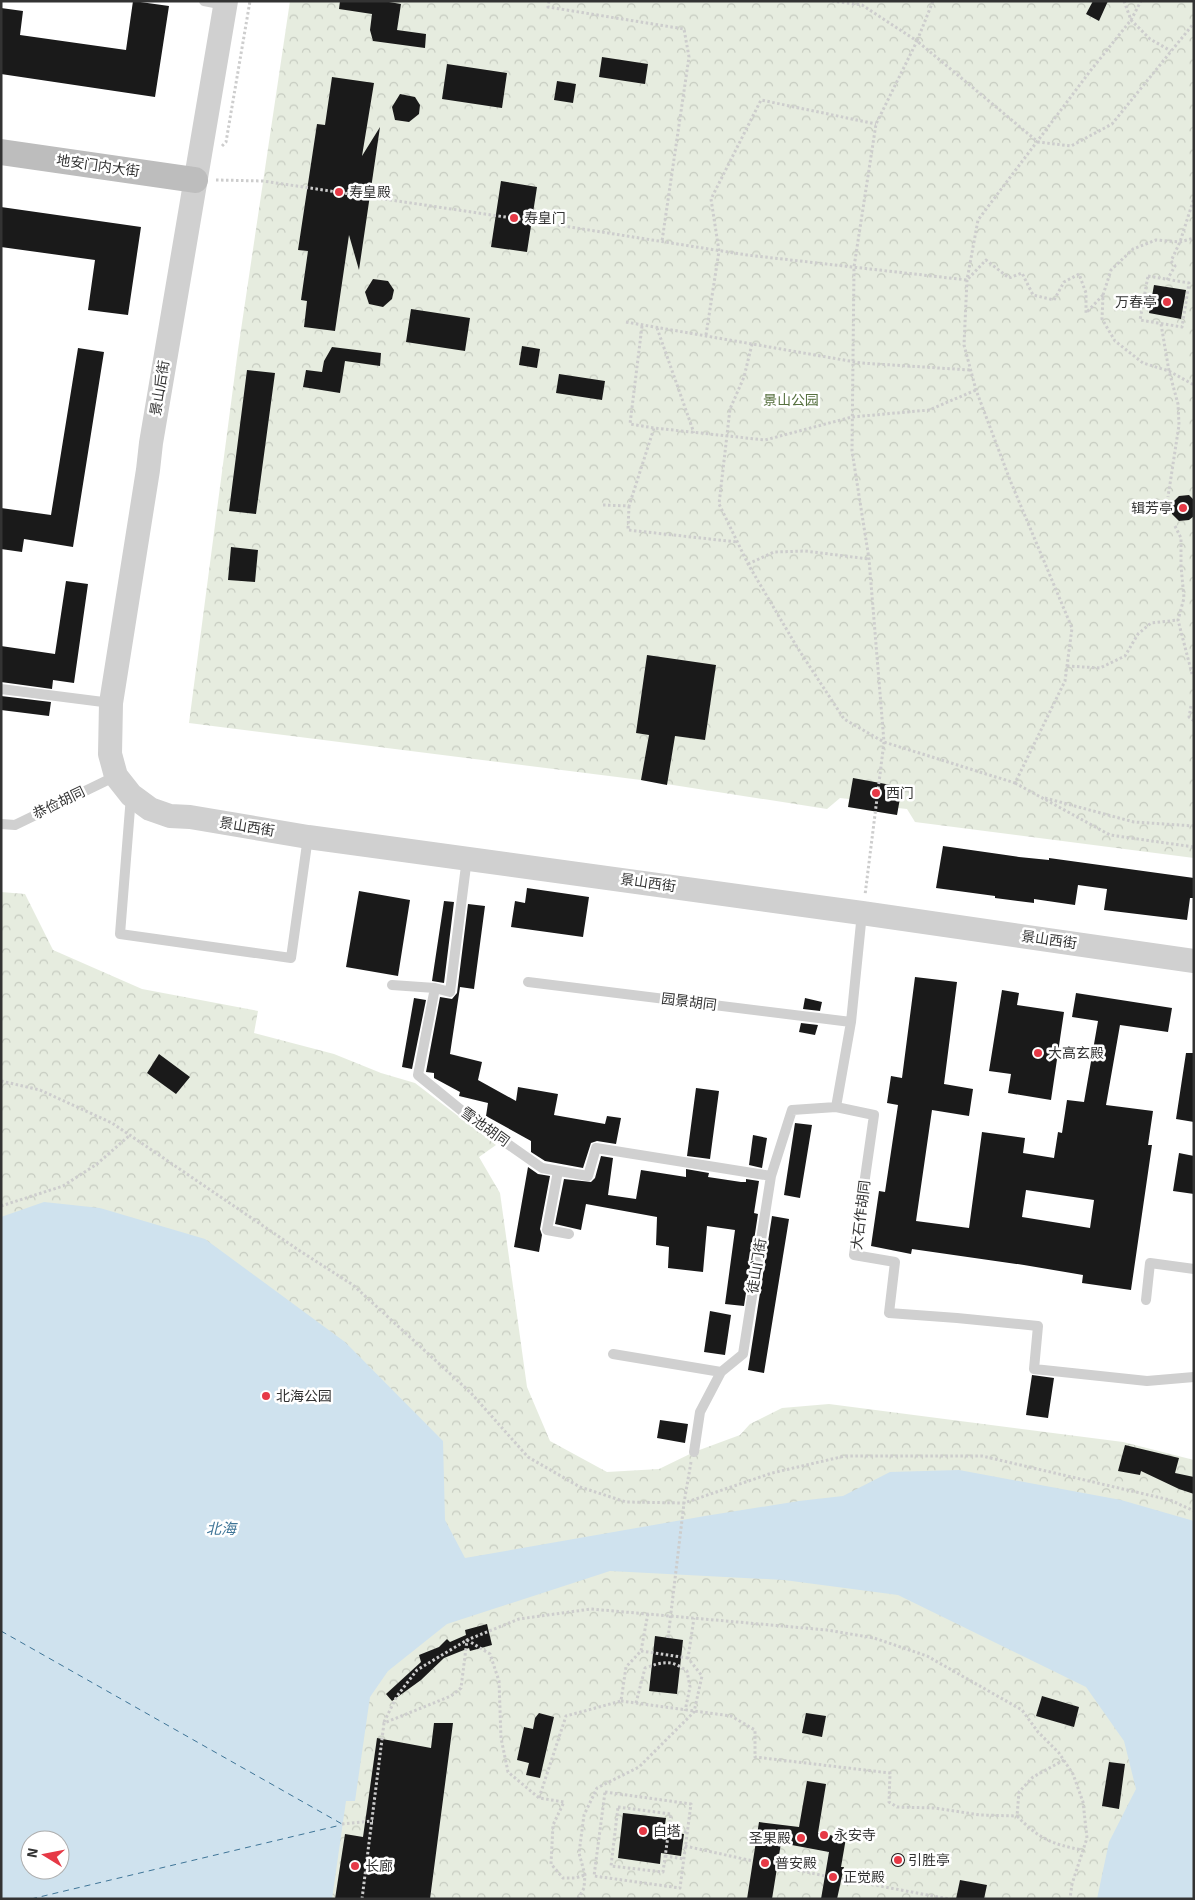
<svg xmlns="http://www.w3.org/2000/svg" width="1195" height="1900" viewBox="0 0 1195 1900" font-family="Signika,'Noto Sans SC',sans-serif">
	<style>
		.park { fill: url(#park-crowns); fill-rule: evenodd }
		.water { fill: #cfe2ee; fill-rule: evenodd }
		.lines { fill: none; stroke-linecap: round; stroke-linejoin: round }
		.ferry { stroke: #3f7597; stroke-width: 1; stroke-dasharray: 6 5; stroke-linecap: butt }
		.building { fill: #1a1a1a; fill-rule: evenodd }
		.path { stroke: #cdcdcd; stroke-width: 3; stroke-dasharray: 2.5 2.5; stroke-linecap: butt }
		.service { stroke: #d0d0d0; stroke-width: 10 }
		.tertiary { stroke: #d0d0d0; stroke-width: 24 }
		.secondary { stroke: #bdbdbd; stroke-width: 26 }
		.poi-dot { fill: #e63946; stroke: #fff; stroke-width: 2 }
		.labels { text-anchor: middle; dominant-baseline: central; stroke-width: 5; stroke-linejoin: round; paint-order: stroke }
		.street-label { font-size: 14px; fill: #333; stroke: #fff }
		.poi-label { font-size: 14px; fill: #333; stroke: #fff; text-anchor: start }
		.park-label { font-size: 14px; fill: #56703f; stroke: #fff }
		.water-label { font-size: 15px; font-style: italic; fill: #3f7597; stroke: #fff }
	</style>
	<defs>
		<pattern id="park-crowns" width="20" height="18" patternUnits="userSpaceOnUse" patternTransform="scale(1.25)"><rect width="20" height="18" fill="#e6ecdf"/><path d="M2 6a3 3 0 1 1 6 0M12 15a3 3 0 1 1 6 0" fill="none" stroke="#c6cbc0"/></pattern>
	</defs>
	<rect width="100%" height="100%" fill="#fff"/>
	<!-- park -->
	<path class="park" d="M290,1H1194V858L915,822L907,809L898,808L897,815L848,807L849,799L840,798L827,809L641,780L189,723L238,350Z
		M1,892L25,894L53,950L142,989L258,1011L254,1033L334,1054L381,1073L415,1083L496,1145L479,1157L500,1193L527,1387L550,1441L607,1472L659,1469L694,1452L740,1435L750,1424L782,1408L829,1404L1123,1442L1194,1460V1899H1ZM30,1840H60V1870H30Z"/>
	<!-- water -->
	<path class="water" d="M44,1202L100,1208L205,1239L345,1342L443,1441L445,1520L465,1558L705,1516L799,1501L843,1496L890,1472L959,1470L1121,1500L1194,1521V1899H1097L1109,1842L1136,1789L1124,1741L1086,1687L898,1595L784,1580L610,1571L447,1624L388,1671L370,1697L355,1801H346L332,1899H1V1217ZM30,1840H60V1870H30Z"/>
	<g class="lines">
		<!-- ferry -->
		<path class="ferry" d="M1,1631L342,1824
			M31,1899L341,1825"/>
	</g>
	<!-- building -->
	<path class="building" d="M133,1L169,6L155,97L1,74V8L23,11L20,35L126,50Z
		M340,1H383L401,4L397,30L426,34L425,48L373,41L370,30L372,14L339,9Z
		M1093,1H1108L1099,21L1086,14Z
		M602,57L648,64L645,84L599,77Z
		M447,64L507,73L502,108L442,99Z
		M332,77L374,83L362,156L380,127L359,270L349,235L335,331L304,327L307,301L301,300L308,251L298,250L317,124L325,125Z
		M557,81L576,84L573,103L554,100Z
		M400,94L415,97L420,105L419,114L409,122L395,120L392,107Z
		M501,181L537,187L527,252L491,247Z
		M1,207L141,227L128,315L88,310L95,260L1,247Z
		M373,279L388,281L394,290L392,299L383,307L369,304L365,292Z
		M1154,285L1186,290L1181,319L1149,313Z
		M411,309L470,318L465,351L406,342Z
		M522,346L540,349L537,368L519,365Z
		M332,347L381,353L380,366L345,361L340,393L303,387L306,370L322,372L324,361Z
		M78,348L104,352L73,547L24,539L22,552L1,549V508L51,515Z
		M247,370L275,373L256,514L229,511Z
		M559,374L605,381L602,400L556,393Z
		M1189,495L1194,500V516L1189,520L1179,521L1172,514V503L1179,496Z
		M231,547L258,550L255,582L228,580Z
		M66,581L88,584L74,683L53,680L52,689L1,682V646L55,654Z
		M647,655L716,665L705,740L675,736L667,785L641,780L649,735L636,733Z
		M1,696L51,702L49,716L1,710Z
		M853,778L902,787L897,815L848,807Z
		M943,846L1019,857L1049,860V858L1194,878V898H1190L1187,920L1104,910L1107,889L1078,885L1075,905L1034,899V903L1018,901L995,898V896L936,888Z
		M527,888L589,897L583,937L511,927L515,901L525,903Z
		M359,891L410,900L398,976L346,967Z
		M444,901L454,902L444,983L432,981Z
		M468,904L485,906L474,989L460,987L450,1054L482,1062L478,1080L516,1101L518,1087L558,1094L554,1115L605,1124L607,1116L621,1118L616,1144L597,1141L591,1143L583,1168L545,1161L531,1152V1141L486,1116L488,1103L459,1096L460,1092L434,1078V1073L426,1072L440,997L452,999L457,993Z
		M915,977L957,982L944,1084L973,1089L969,1116L932,1110L916,1221L969,1228L982,1132L1025,1138L1023,1153L1054,1158L1058,1132L1062,1133L1067,1100L1084,1102L1098,1021L1072,1017L1076,993L1172,1008L1168,1032L1120,1025L1106,1105L1153,1111L1148,1145H1152L1131,1290L1082,1283L1083,1275L1024,1265L912,1249L911,1254L871,1246L879,1191L885,1192L898,1105L887,1103L891,1076L902,1078ZM1026,1190L1094,1200L1090,1228L1022,1217Z
		M1002,990L1019,993L1017,1005L1064,1012L1051,1100L1008,1093L1011,1074L989,1071Z
		M414,998L426,1000L412,1069L402,1067Z
		M805,998L822,1002L820,1011L803,1009Z
		M801,1023L818,1025L815,1035L799,1032Z
		M1186,1053H1194V1122L1176,1119Z
		M159,1054L190,1077L176,1094L147,1073Z
		M696,1088L719,1091L710,1159L687,1156Z
		M795,1123L812,1125L800,1198L784,1195Z
		M753,1135L767,1138L762,1168L749,1165Z
		M1179,1153L1194,1156V1194L1173,1191Z
		M601,1156L613,1158L608,1195L636,1199L641,1170L686,1177V1169L709,1173L708,1177L741,1182H746V1179L759,1181L754,1213L758,1214L744,1306L725,1304L735,1230L707,1226L703,1272L668,1268L669,1247L656,1245L657,1217L586,1204L581,1230L555,1224L564,1179L591,1182L595,1178Z
		M528,1167L538,1174L550,1176L540,1229L542,1235L539,1252L514,1247Z
		M772,1216L789,1219L764,1373L748,1370Z
		M710,1311L731,1315L725,1355L704,1352Z
		M1032,1375L1054,1378L1048,1418L1026,1415Z
		M660,1420L688,1424L685,1443L657,1438Z
		M1125,1445L1179,1458L1175,1473L1194,1477V1494L1179,1489L1141,1471L1140,1475L1118,1471Z
		M487,1624L492,1645L470,1651L469,1648L444,1658L421,1680L392,1701L386,1694L421,1662L419,1655L439,1647L447,1639L450,1642L466,1635L465,1630Z
		M655,1636L683,1640L677,1694L649,1691Z
		M1042,1696L1079,1707L1074,1727L1036,1716Z
		M539,1713L554,1717L540,1778L526,1775L529,1763L517,1760L524,1727L533,1729L535,1718Z
		M806,1713L826,1716L822,1737L802,1733Z
		M434,1723H453L430,1899H335L345,1834L363,1837L377,1738L431,1748Z
		M1109,1762L1125,1764L1119,1809L1102,1806Z
		M807,1781L826,1784L818,1833L846,1838L841,1867H844L837,1899H821L829,1852L781,1843L772,1899H747L759,1822L799,1827Z
		M623,1813L666,1818L664,1831L684,1834L681,1856L661,1853L660,1864L618,1858Z
		M891 1860a7 7 0 1 1 14 0a7 7 0 1 1-14 0Z
		M960,1880L987,1885L984,1899H956Z"/>
	<g class="lines">
		<!-- path -->
		<path class="path" d="M549,1L548,7L684,29L689,57L662,241
			M832,1L862,5L917,41L876,124L854,267L852,451L869,559L884,742L865,895
			M933,1L917,41L1038,142L1071,146L1112,124L1194,23
			M1124,1L1131,20L1150,39L1171,51
			M222,146L226,142L250,1
			M216,180L263,181L532,221L747,255L967,280L986,260L1009,278L1022,273L1033,295L1054,300L1064,282L1079,274L1086,293V313L1103,295L1102,319L1115,341L1143,363L1169,371L1194,385
			M1148,276L1189,283L1182,327L1140,320Z
			M1167,280L1175,266L1171,261L1180,242L1194,198
			M1103,295L1111,270L1133,249L1156,240L1180,242L1194,238
			M626,322L861,363L970,370
			M1161,324L1169,371L1178,404L1179,425L1168,497
			M642,326L630,424L654,428
			M657,328L694,433
			M706,335L719,251L711,199L761,100L876,124
			M752,344L744,377L730,409L719,504L748,564L797,647L844,719L884,742L1015,783L1065,681L1072,628L1010,480L976,390L964,345L967,280L978,220L1091,70L1131,20L1141,1
			M603,505L629,506L654,428L765,440L852,417L929,410L976,390
			M629,506L628,530L737,542
			M1175,526L1181,538V566L1184,598L1178,620L1192,674
			M748,564L774,552L805,551L869,559
			M1067,666L1100,668L1125,656L1138,634L1151,623L1178,620
			M1191,706L1189,717L1194,721
			M1015,783L1110,835L1194,847
			M1045,798L1134,822L1194,826
			M1,1081L40,1090L112,1123L300,1251L353,1285L470,1392L528,1457L580,1487L626,1502L684,1503L772,1473L845,1456H982L1170,1500L1194,1511
			M1,1206L63,1186L97,1164L130,1135
			M668,1638L684,1503L691,1462
			M641,1651L688,1658
			M621,1701L731,1716L755,1730V1757L890,1773L889,1802L897,1807L935,1808L980,1815L1017,1816
			M636,1703L645,1668C662,1662 671,1659 687,1671L690,1687L685,1711
			M384,1722L397,1696L417,1670L467,1640L490,1654L499,1681L501,1738L508,1772L539,1798L564,1802L553,1825L551,1864L563,1878H575L585,1875
			M1064,1760L1033,1777L1019,1792L1017,1816C1039,1839 1052,1844 1082,1850
			M605,1792L691,1804L680,1888L594,1876Z
			M539,1798L566,1716L621,1701L626,1667L641,1651L648,1613
			M618,1807L671,1814L663,1872L611,1866Z
			M342,1824L373,1821
			M669,1830L687,1832
			M685,1846L753,1861
			M665,1856L684,1859
			M778,1866L825,1876
			M842,1879L949,1899
			M362,1899L384,1723L451,1696L461,1688L467,1640L519,1619L591,1609L827,1630L874,1638L927,1656L1022,1710L1038,1732L1059,1753L1073,1774L1083,1802L1087,1838L1072,1884L1070,1899
			M578,1899L584,1888L585,1875L579,1853L584,1815L597,1788L639,1767L694,1712L702,1676L688,1658L694,1618"/>
		<!-- service -->
		<path class="service" d="M204,1L225,5
			M1,689L111,703
			M131,796L120,934L291,958L308,837
			M1,824L15,825L116,776
			M467,858L450,992L435,988L418,1075L472,1119L542,1168L588,1176L596,1148L771,1176
			M862,913L851,1022L836,1107L874,1115L854,1255L895,1262L889,1313L957,1318L1038,1326L1034,1369L1147,1381L1194,1377
			M528,982L851,1022
			M392,985L435,988
			M558,1171L547,1230L569,1234
			M1146,1300L1150,1263L1194,1269
			M613,1354L721,1372
			M694,1452L700,1412L721,1372L743,1354L771,1176L792,1110L836,1107"/>
		<!-- tertiary -->
		<path class="tertiary" d="M226,1L151,443L148,470L111,703L110,754L116,776L131,795L150,809L170,816L190,817L308,837L862,913L1194,961"/>
		<!-- secondary -->
		<path class="secondary" d="M1,152L195,180"/>
	</g>
	<!-- markers -->
	<g class="poi-dot">
		<circle cx="339" cy="192" r="5"/>
		<circle cx="514" cy="218" r="5"/>
		<circle cx="1167" cy="302" r="5"/>
		<circle cx="1183" cy="508" r="5"/>
		<circle cx="876" cy="793" r="5"/>
		<circle cx="1038" cy="1053" r="5"/>
		<circle cx="266" cy="1396" r="5"/>
		<circle cx="643" cy="1831" r="5"/>
		<circle cx="824" cy="1835" r="5"/>
		<circle cx="801" cy="1838" r="5"/>
		<circle cx="898" cy="1860" r="5"/>
		<circle cx="765" cy="1863" r="5"/>
		<circle cx="355" cy="1866" r="5"/>
		<circle cx="833" cy="1877" r="5"/>
	</g>
	<g class="labels">
		<!-- street labels -->
		<g class="street-label">
			<text transform="translate(98 166) rotate(8)">地安门内大街</text>
			<text transform="translate(160 388) rotate(-81)">景山后街</text>
			<text transform="translate(59 803) rotate(-26)">恭俭胡同</text>
			<text transform="translate(247 827) rotate(9)">景山西街</text>
			<text transform="translate(648 883) rotate(8)">景山西街</text>
			<text transform="translate(1049 940) rotate(8)">景山西街</text>
			<text transform="translate(689 1002) rotate(7)">园景胡同</text>
			<text transform="translate(485 1127) rotate(36)">雪池胡同</text>
			<text transform="translate(861 1215) rotate(-83)">大石作胡同</text>
			<text transform="translate(757 1266) rotate(-81)">徒山门街</text>
		</g>
		<!-- poi labels -->
		<g class="poi-label">
			<text x="349" y="192">寿皇殿</text>
			<text x="524" y="218">寿皇门</text>
			<text x="1157" y="302" text-anchor="end">万春亭</text>
			<text x="1173" y="508" text-anchor="end">辑芳亭</text>
			<text x="886" y="793">西门</text>
			<text x="1048" y="1053">大高玄殿</text>
			<text x="276" y="1396">北海公园</text>
			<text x="653" y="1831">白塔</text>
			<text x="834" y="1835">永安寺</text>
			<text x="791" y="1838" text-anchor="end">圣果殿</text>
			<text x="908" y="1860">引胜亭</text>
			<text x="775" y="1863">普安殿</text>
			<text x="365" y="1866">长廊</text>
			<text x="843" y="1877">正觉殿</text>
		</g>
		<!-- park labels -->
		<g class="park-label">
			<text x="791" y="400">景山公园</text>
		</g>
		<!-- water labels -->
		<g class="water-label">
			<text x="221" y="1529">北海</text>
		</g>
	</g>
	<!-- border -->
	<rect width="1195" height="1900" fill="none" stroke="#333333" stroke-width="5"/>
	<!-- north arrow -->
	<g transform="translate(45 1855) rotate(280)"><circle r="24" fill="#ffffff" stroke="#adadad"/>
	<path d="M0-4L9 19L0 12L-9 19Z" fill="#e63946"/>
	<text y="-8" font-size="14" font-weight="bold" text-anchor="middle" fill="#333333">N</text>
	</g>
</svg>
